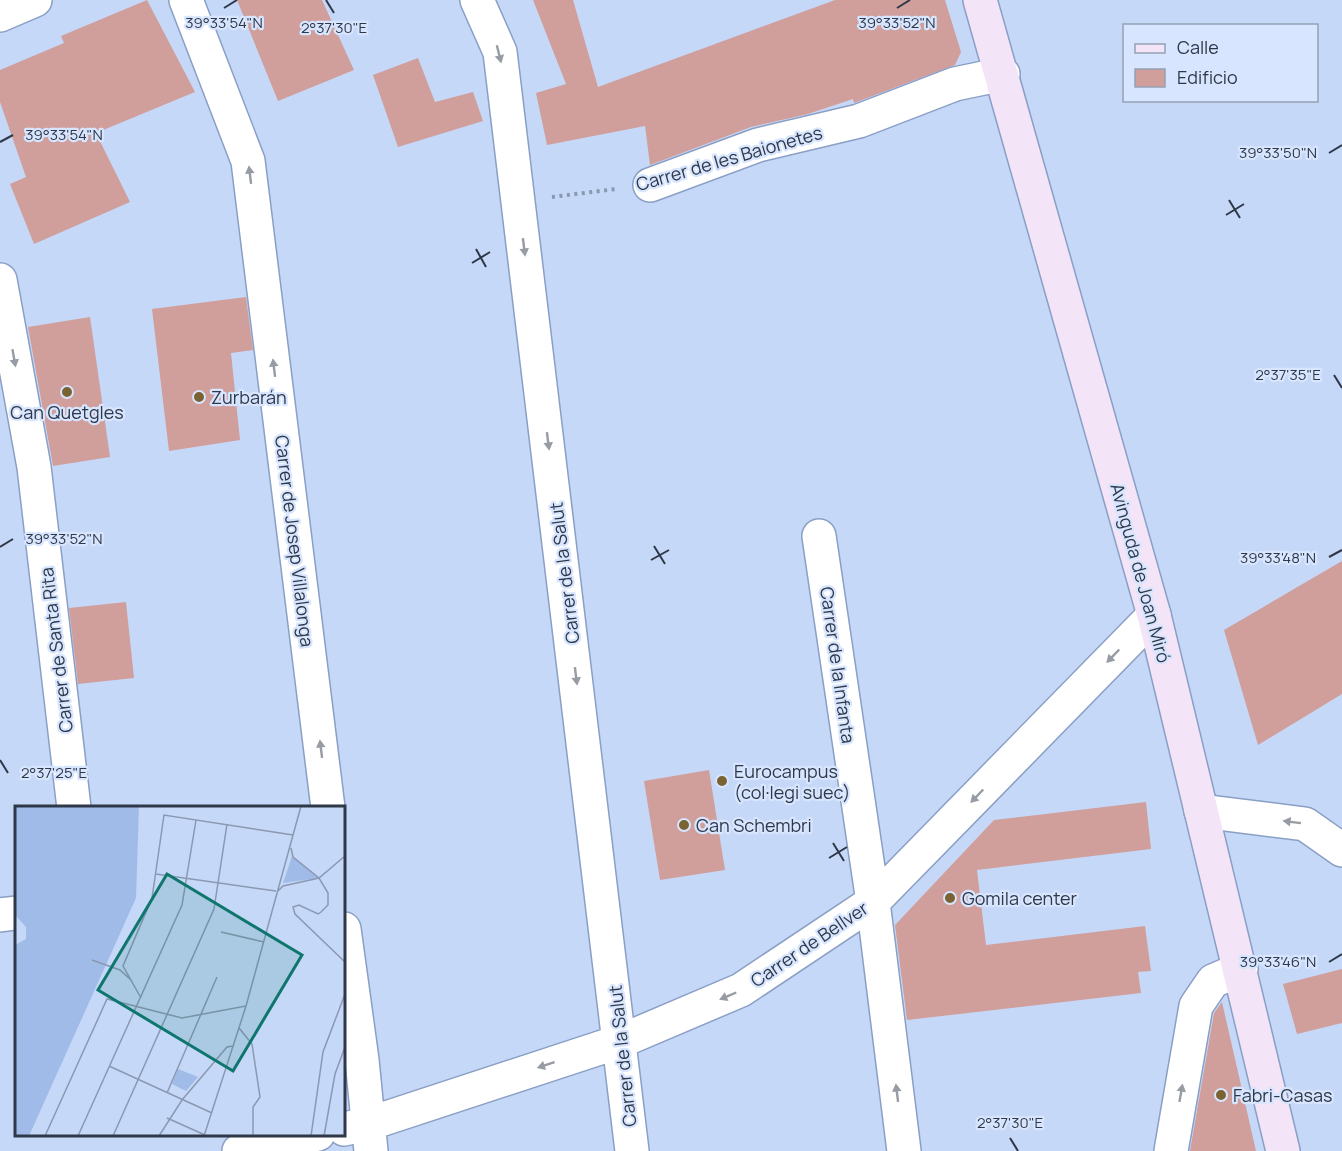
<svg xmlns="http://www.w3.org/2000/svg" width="1342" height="1151" viewBox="0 0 1342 1151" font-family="Manrope,sans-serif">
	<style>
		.building { fill: #d09e9b }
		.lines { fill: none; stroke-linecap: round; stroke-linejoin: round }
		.street-casing { stroke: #8a9fc5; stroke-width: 36 }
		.secondary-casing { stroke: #8a9fc5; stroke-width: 36 }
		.path { stroke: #8997b1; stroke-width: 4; stroke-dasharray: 3 4.5; stroke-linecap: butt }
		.street { stroke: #fff; stroke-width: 33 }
		.secondary { stroke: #f4e4f7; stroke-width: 33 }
		.oneway { fill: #979ca4 }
		.ticks { fill: none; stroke: #2f3848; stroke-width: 2 }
		.poi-dot { fill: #7b6233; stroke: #d7e5fe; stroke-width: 2 }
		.labels { text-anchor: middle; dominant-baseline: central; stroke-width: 4.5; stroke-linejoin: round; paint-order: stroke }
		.street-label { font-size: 18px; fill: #2f3848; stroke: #d7e5fe }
		.poi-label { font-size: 18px; fill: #2f3848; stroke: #d7e5fe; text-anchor: start }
		.inset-road { fill: none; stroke: #8a98b2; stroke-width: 1.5 }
		.view { fill: #0f766e; fill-opacity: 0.15; stroke: #0f766e; stroke-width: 3 }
		.inset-edge { fill: none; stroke: #2f3848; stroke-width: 3 }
		.ticks-label { font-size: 15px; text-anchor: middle; fill: #2f3848; stroke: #d7e5fe; stroke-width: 4.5; stroke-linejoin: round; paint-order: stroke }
	</style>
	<rect width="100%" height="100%" fill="#c6d8f8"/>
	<!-- building -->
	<path class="building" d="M147,0L195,92L96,133L130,202L34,244L10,184L26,177L0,102V70L64,43L61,36Z
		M237,0H322L354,70L278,101Z
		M533,0H573L598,87L835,0H945L961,52L955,65L854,103L853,99L808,114L751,127L650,165L645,126L547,145L536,93L566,84Z
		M418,58L435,102L473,92L483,121L398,147L373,75Z
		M246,297L253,350L231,353L240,440L169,451L152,309Z
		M90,317L110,457L53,466L28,327Z
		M1342,561V694L1258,745L1224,630Z
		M126,602L134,678L78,684L69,608Z
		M709,770L725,870L660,880L644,781Z
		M1146,802L1151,849L977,870L986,945L1145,926L1151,971L1138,972L1141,993L907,1020L895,925L994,820Z
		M1342,969V1023L1297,1034L1283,984Z
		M1222,1002L1256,1151H1190L1214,1013Z"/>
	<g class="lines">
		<defs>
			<path id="street" d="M186,0L248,161L328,808
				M477,0L500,52L632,1151
				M0,15L35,0
				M650,185L758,145L859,121L955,84L1003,74
				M0,280L34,467L74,808
				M819,536L873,902L904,1151
				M1201,811L1305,824L1342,850
				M0,915L16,913
				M344,929L362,1060L371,1151
				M344,1129L368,1124L621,1041L741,990L873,902L1154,615
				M239,1151L318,1134
				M1171,1151L1196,1006L1213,981L1241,969"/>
			<path id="secondary" d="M980,0L1154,615L1283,1151"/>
		</defs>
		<!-- street casing -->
		<use href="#street" class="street-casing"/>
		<!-- secondary casing -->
		<use href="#secondary" class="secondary-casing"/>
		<!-- path -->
		<path class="path" d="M552,197L616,189"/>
		<!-- street -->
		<use href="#street" class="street"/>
		<!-- secondary -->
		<use href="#secondary" class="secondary"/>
	</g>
	<!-- one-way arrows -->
	<defs><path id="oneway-solid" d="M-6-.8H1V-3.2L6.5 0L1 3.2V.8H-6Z" transform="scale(1.5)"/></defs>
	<g class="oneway">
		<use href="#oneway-solid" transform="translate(499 54) rotate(76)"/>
		<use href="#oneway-solid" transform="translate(250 175) rotate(-97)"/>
		<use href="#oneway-solid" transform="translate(524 247) rotate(83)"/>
		<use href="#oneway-solid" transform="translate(14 358) rotate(80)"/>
		<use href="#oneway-solid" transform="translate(274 368) rotate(-97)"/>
		<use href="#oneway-solid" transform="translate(548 441) rotate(83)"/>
		<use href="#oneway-solid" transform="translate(1113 656) rotate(134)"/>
		<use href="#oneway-solid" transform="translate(576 676) rotate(83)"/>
		<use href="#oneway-solid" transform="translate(321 749) rotate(-97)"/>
		<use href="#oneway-solid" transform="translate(977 796) rotate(134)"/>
		<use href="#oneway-solid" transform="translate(1292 822) rotate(-173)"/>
		<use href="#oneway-solid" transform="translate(728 996) rotate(157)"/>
		<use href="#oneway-solid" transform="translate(546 1065) rotate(162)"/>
		<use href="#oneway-solid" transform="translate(897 1093) rotate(-97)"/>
		<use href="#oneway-solid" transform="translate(1181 1093) rotate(-80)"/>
	</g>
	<!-- ticks -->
	<path class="ticks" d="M326,0L334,13M224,8L237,0M897,8L910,0M0,142L13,135M1329,153L1342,145M1229,200L1240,218M1226,215L1244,204M476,249L486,267M472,263L490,252M1334,375L1342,388M654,546L665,564M0,547L13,539M1329,557L1342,550M651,560L669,550M0,760L8,773M833,843L844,861M829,858L847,847M1329,962L1342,954M1010,1138L1018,1151"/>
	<!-- markers -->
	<g class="poi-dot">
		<circle cx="67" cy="392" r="6"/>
		<circle cx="199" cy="397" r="6"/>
		<circle cx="722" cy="781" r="6"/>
		<circle cx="684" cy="825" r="6"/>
		<circle cx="950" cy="898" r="6"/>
		<circle cx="1221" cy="1095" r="6"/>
	</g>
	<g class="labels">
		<!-- street labels -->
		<g class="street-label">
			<text transform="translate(729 158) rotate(-16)">Carrer de les Baionetes</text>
			<text transform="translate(295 541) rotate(83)">Carrer de Josep Villalonga</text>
			<text transform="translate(564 573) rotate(-97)">Carrer de la Salut</text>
			<text transform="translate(1141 573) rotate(75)">Avinguda de Joan Miró</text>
			<text transform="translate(56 650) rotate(-97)">Carrer de Santa Rita</text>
			<text transform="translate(838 665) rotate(82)">Carrer de la Infanta</text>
			<text transform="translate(809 944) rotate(-34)">Carrer de Bellver</text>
			<text transform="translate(622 1056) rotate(-96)">Carrer de la Salut</text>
		</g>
		<!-- poi labels -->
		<g class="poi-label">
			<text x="211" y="397">Zurbarán</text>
			<text x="67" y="412" text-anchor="middle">Can Quetgles</text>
			<text x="734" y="771">Eurocampus<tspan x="734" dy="21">(col·legi suec)</tspan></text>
			<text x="696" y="825">Can Schembri</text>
			<text x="962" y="898">Gomila center</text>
			<text x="1233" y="1095">Fabri-Casas</text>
		</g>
	</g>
	<!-- overview -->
	<g transform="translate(15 806)">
		<rect width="330" height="330" fill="#c6d8f8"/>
		<path d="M0,0H124L121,92L14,330H0V139L11,133V121L0,109ZM277,50L304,72L268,77ZM163,263L183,271L171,285L157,278Z" fill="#a1bbe8"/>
		<path class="inset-road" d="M276,42L278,51L304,72L313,87V99L306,106L303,108L284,99L278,101L280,108L330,156M141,68L261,85M262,86L268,80L304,72L330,50M206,126L249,136M77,154L105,164L117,175M126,192L108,160L137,92L149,9L278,29M224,222L237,238L245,291L238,301V330M94,260L197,307M152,287L202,171M152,312L190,329M30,330L92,193L167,212L231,200M63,330L167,99L181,14M98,330L199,103L212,18M144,330L167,294L212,241L218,240M189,330L231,200L286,0M296,330L308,246L330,188M309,330L320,268L330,241"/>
		<path class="view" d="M152,68L287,149L218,265L83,184Z"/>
		<rect width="330" height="330" class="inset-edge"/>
	</g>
	<g class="ticks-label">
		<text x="224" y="28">39°33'54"N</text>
		<text x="897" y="28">39°33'52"N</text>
		<text x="334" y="33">2°37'30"E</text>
		<text x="64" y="140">39°33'54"N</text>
		<text x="1278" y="158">39°33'50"N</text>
		<text x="1288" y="380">2°37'35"E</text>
		<text x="64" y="544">39°33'52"N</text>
		<text x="1278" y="563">39°33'48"N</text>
		<text x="54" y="778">2°37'25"E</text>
		<text x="1278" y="967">39°33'46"N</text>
		<text x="1010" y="1128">2°37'30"E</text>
	</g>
	<!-- legend -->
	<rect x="1123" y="24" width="195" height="78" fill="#d7e5fe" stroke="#94a0b5" stroke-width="1.5"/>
	<rect x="1135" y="44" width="30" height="9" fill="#f4e4f7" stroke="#94a0b5" stroke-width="1.5"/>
	<text x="1177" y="54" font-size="18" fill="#2f3848">Calle</text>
	<rect x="1135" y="69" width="30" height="18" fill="#d09e9b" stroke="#94a0b5" stroke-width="1.5"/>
	<text x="1177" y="84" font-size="18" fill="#2f3848">Edificio</text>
</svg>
